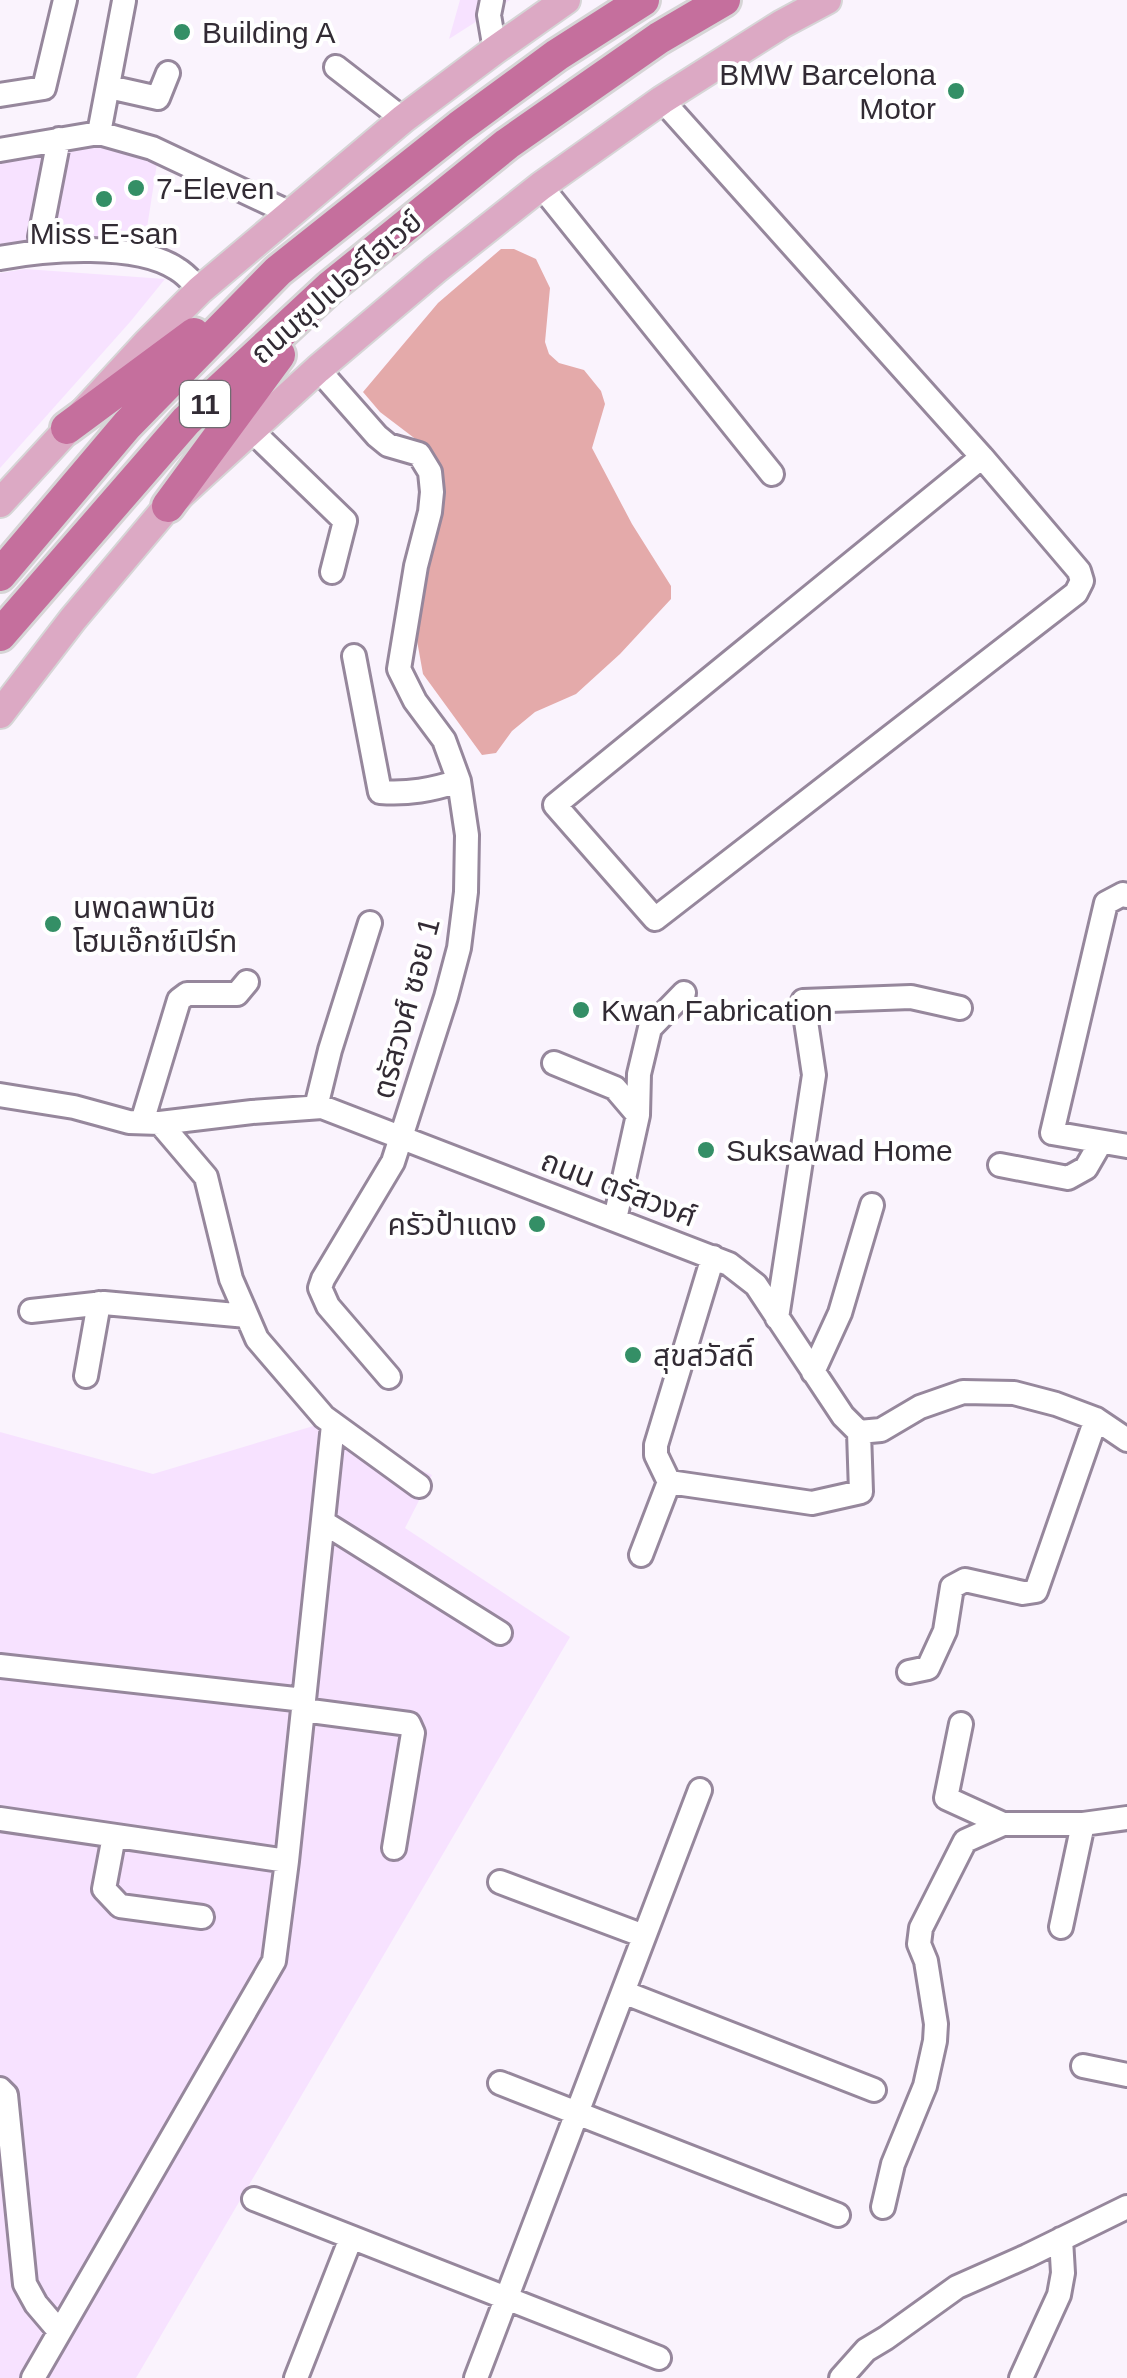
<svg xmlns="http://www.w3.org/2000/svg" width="1127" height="2378" viewBox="0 0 1127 2378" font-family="Arial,'Noto Sans Thai',sans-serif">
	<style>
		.built { fill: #f7e2ff }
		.forest { fill: #e4aaaa }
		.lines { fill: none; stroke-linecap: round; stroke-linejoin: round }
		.minor-casing { stroke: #96879c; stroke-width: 28 }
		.major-casing { stroke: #d6d5d6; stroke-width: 32 }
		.highway-casing { stroke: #d6d5d6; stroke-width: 38 }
		.minor { stroke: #fff; stroke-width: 22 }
		.major { stroke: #dca9c4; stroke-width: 28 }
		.highway { stroke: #c56f9d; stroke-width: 32 }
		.poi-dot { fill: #348f66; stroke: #fff; stroke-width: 4 }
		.labels { text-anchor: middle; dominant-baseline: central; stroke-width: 8; stroke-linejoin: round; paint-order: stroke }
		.shield { fill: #fff; stroke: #706b71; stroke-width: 2.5 }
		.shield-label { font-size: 28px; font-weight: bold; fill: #322b34 }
		.poi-label { font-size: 30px; fill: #322b34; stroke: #fff; text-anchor: start }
		.street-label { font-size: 30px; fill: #322b34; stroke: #fff }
	</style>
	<rect width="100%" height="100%" fill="#faf3fd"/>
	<!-- built -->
	<path class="built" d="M460,0H510L449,39Z
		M99,141L158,157L144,247L0,250V159Z
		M25,269L165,279L130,322L0,468V273Z
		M320,1424L432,1475L405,1528L570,1637L136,2378H0V1432L153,1474Z"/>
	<!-- forest -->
	<path class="forest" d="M501,249H514L536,259L550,288L545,342L549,354L559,363L584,370L601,391L605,404L592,448L632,524L671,586V599L620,654L576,694L535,712L512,731L496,753L482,755L423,674L416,635L415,609L444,487L430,450L380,412L363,392L438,303Z"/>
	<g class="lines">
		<defs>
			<path id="minor" d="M492,0L489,15L495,50
				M336,67L403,119
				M109,87L158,98L168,73
				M0,95L44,88L65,0
				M662,100L982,457L1079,571L1082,581L1076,593L655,919L555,805L982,457
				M99,133L124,1
				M0,150L99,133L152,148L290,213
				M541,186L772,474
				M40,237L59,139
				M0,258C46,249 137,242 177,269C186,274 193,283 200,290
				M318,369L377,436L388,445L419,454L430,472L432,492L430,512L416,566L399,669L415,701L444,740L459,781L467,835L466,892L459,948L446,997L393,1162L323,1279L320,1288L328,1306L389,1377
				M251,430L345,521L332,572
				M354,656L380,792C409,794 431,790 459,781
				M1127,896L1123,894L1106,903L1052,1133L1127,1146
				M554,1063L615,1088L638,1115
				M0,1095L74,1107L129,1122L160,1123L252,1112L322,1107L729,1264L756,1285L843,1416L859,1432L881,1430L920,1407L963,1392L1014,1393L1056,1404L1096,1419L1127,1440
				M316,1107L330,1050L370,923
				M142,1122L179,1000L187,994H237L247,982
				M160,1123L206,1177L231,1279L257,1339L324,1417L419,1486
				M1000,1165L1068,1178L1086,1168L1101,1142
				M615,1219L638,1115L639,1074L650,1028L684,993
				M31,1311L104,1303L247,1316
				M777,1318L814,1075L803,1001L911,997L960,1008
				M813,1372L840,1313L872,1205
				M86,1376L99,1303
				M669,1482L656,1455V1445L713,1257
				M323,1522L500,1633
				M641,1555L669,1482L812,1503L861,1492L859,1432
				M0,1666L304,1700
				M909,1672L928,1668L945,1631L952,1587L965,1580L1023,1593L1036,1591L1096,1419
				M303,1710L409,1724L413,1733L394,1848
				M961,1724L946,1798L1003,1824
				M0,1819L287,1861
				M114,1836L104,1889L120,1906L202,1917
				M500,1882L644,1936
				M1061,1927L1083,1824
				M623,1992L874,2090
				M1083,2066L1127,2075
				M500,2083L838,2215
				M0,2089L6,2095L25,2284L36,2304L59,2331
				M254,2199L659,2358
				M883,2207L893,2164L925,2086L935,2041L936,2024L926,1961L919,1944L921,1928L965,1841L1003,1824H1083L1127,1818
				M33,2378L274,1961L287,1861L333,1425
				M296,2378L351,2238
				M476,2378L700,1790
				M841,2378L866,2350L886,2338L957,2287L1027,2256L1127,2207
				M1021,2378L1059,2295L1063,2273L1061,2239"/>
			<path id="major" d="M0,503L147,343L200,290L403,119L495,50L566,0
				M0,714L73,619L168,506L318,369L435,270L541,186L662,100L782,24L827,0"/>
			<path id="highway" d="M67,428L194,334
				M168,506L279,355
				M0,575L127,425L278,271L459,127L557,55L643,0
				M0,635L186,421L330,287L507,144L659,38L724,0"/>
		</defs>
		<!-- minor casing -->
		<use href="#minor" class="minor-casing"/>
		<!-- major casing -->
		<use href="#major" class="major-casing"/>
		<!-- highway casing -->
		<use href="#highway" class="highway-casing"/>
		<!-- minor -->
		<use href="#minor" class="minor"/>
		<!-- major -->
		<use href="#major" class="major"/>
		<!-- highway -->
		<use href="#highway" class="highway"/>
	</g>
	<!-- markers -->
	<g class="poi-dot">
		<circle cx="182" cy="32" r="10"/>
		<circle cx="956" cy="91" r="10"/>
		<circle cx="136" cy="188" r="10"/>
		<circle cx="104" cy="199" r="10"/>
		<circle cx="53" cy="924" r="10"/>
		<circle cx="581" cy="1010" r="10"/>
		<circle cx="706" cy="1150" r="10"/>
		<circle cx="537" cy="1224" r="10"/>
		<circle cx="633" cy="1355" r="10"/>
	</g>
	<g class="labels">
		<!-- shield labels -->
		<rect class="shield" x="180" y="381" width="50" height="46" rx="8"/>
		<g class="shield-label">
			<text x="205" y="404">11</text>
		</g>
		<!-- poi labels -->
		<g class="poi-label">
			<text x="202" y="32">Building A</text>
			<text x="936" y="74" text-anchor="end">BMW Barcelona<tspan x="936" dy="34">Motor</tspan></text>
			<text x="156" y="188">7-Eleven</text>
			<text x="104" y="233" text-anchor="middle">Miss E-san</text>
			<text x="73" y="907">นพดลพานิช<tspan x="73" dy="34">โฮมเอ๊กซ์เปิร์ท</tspan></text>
			<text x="601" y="1010">Kwan Fabrication</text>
			<text x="726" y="1150">Suksawad Home</text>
			<text x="517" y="1224" text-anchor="end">ครัวป้าแดง</text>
			<text x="653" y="1355">สุขสวัสดิ์</text>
		</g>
		<!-- street labels -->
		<g class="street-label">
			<text transform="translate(336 287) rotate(-41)">ถนนซุปเปอร์ไฮเวย์</text>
			<text transform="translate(406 1008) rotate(-75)">ตรัสวงศ์ ซอย 1</text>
			<text transform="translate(619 1188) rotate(21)">ถนน ตรัสวงศ์</text>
		</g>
	</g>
</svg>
